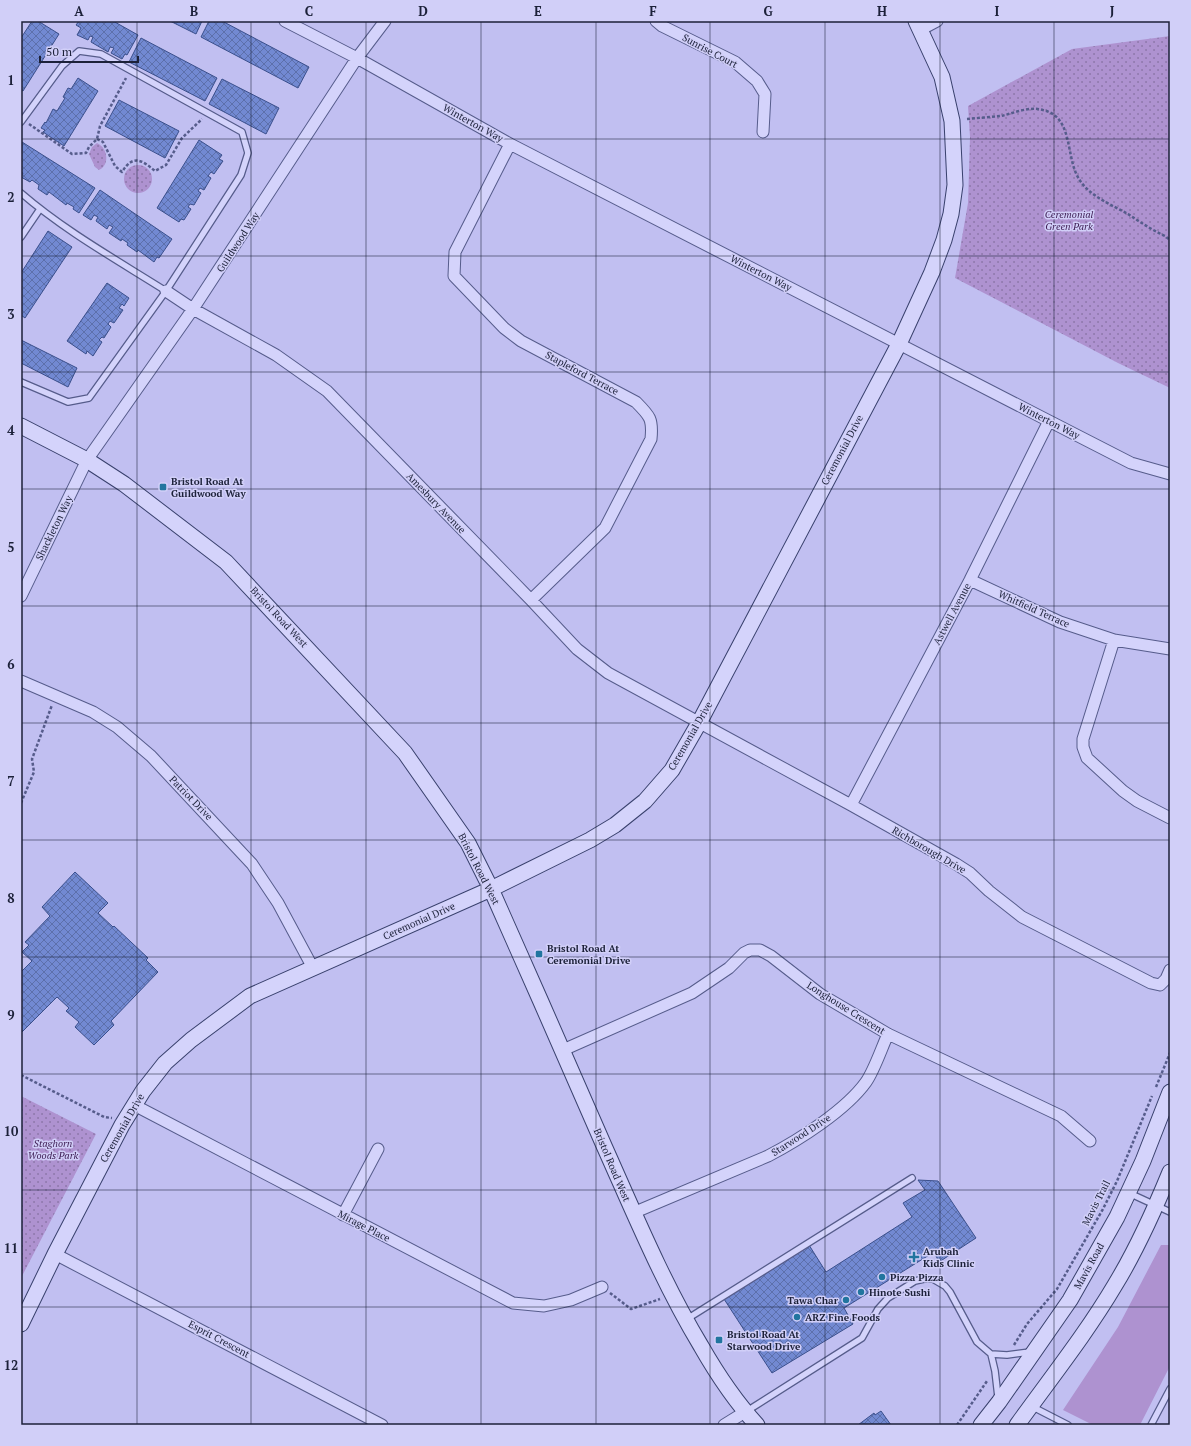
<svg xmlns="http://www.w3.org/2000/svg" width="1191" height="1446" viewBox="0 0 1191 1446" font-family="'PT Serif',serif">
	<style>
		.green { fill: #ae92d0 }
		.park { fill: url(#park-dots) }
		.building { fill: url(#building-cross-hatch); stroke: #3a4f8c }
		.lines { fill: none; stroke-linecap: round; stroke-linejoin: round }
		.lane-casing { stroke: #565c8b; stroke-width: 8 }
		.street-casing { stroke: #565c8b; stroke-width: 13 }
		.secondary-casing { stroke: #39416d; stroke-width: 17 }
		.path { stroke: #565c8b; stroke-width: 2.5; stroke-dasharray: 3 2; stroke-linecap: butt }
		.lane { stroke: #d4d3fb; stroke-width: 5.5 }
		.street { stroke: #d4d3fb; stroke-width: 11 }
		.secondary { stroke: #d4d3fb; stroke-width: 15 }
		.grid { fill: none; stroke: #1c2139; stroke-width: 1; stroke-opacity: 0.55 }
		.poi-dot { fill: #21759f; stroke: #d1cff8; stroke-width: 1.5 }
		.labels { text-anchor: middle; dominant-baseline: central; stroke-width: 3; stroke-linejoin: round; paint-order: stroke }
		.street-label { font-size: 10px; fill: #1c2139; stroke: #d1cff8 }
		.park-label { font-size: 10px; font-style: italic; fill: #412157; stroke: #d1cff8 }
		.poi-label { font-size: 10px; font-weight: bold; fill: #1c2139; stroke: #d1cff8; text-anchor: start }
		.neatline { fill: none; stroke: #1c2139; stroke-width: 1.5 }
		.grid-label { font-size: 13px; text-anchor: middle; font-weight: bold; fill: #1c2139 }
	</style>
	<defs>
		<pattern id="park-dots" width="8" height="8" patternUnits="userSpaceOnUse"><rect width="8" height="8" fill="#ae92d0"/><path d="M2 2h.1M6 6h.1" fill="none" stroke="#8d77aa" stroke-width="1.8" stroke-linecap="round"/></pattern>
		<pattern id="building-cross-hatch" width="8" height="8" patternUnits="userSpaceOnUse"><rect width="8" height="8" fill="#7289d2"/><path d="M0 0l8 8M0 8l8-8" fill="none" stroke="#5d70ab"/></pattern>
	</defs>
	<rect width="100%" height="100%" fill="#c1bff1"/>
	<!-- green -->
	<path class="green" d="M1161,1245H1170V1366L1140,1425H1093L1063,1410L1118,1327Z"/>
	<!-- park -->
	<path class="park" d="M1170,36V388L1118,363L955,278L968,203L970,137L968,106L1072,49Z
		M97,143C108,148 110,165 99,170L95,167L89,154L92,147Z
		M124 179a14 14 0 1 1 28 0a14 14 0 1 1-28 0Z
		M21,1096L96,1134L21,1278Z"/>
	<!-- building -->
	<path class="building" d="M32,21H38L59,34L23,91L21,90V38Z
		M79,21H113L138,35L127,55L125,54L122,59L111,53L114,48L110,47L108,52L91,42L93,37L90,36L88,40L77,35L81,28L76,25Z
		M170,21H202L196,34Z
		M209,21H222L309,67L298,88L201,37Z
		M141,38L217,78L205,101L129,62Z
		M78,78L98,91L64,146L43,132L45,130L41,128L45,122L46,123L53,109L57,111L65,98L63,97L68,88L71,89Z
		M222,79L279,108L266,134L209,104Z
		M119,100L179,131L165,158L105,126Z
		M199,140L222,155L219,159L223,161L214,174L211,172L208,176L211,178L204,190L200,188L198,191L201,193L194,205L190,204L188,207L191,209L184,220L181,219L179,222L157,208Z
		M22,142L95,188L79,213L73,209L74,207L67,203L66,205L49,192L47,195L38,189L39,185L32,180L30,182L21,177L23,173L21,172Z
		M100,190L172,239L159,258L157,257L154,262L138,250L137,252L127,245L128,243L122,239L121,241L109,233L113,227L109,225L107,229L96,221L98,217L94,215L91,220L83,215Z
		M48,231L72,247L25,318L21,315V273Z
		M107,283L129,298L124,306L122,304L119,308L123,310L114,323L110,321L108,324L111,327L104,338L102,337L99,340L102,342L93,356L87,351L86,354L67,341Z
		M21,340L77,368L68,387L21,363Z
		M75,872L108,903L98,913L113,927L114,926L148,958L146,960L158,972L111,1021L114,1025L94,1045L75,1027L79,1022L66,1011L69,1008L57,997L21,1033V972L32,961L22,952L29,945L25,942L50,916L42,907Z
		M918,1180L938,1181L976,1238L939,1262L934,1252L844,1308L853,1324L772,1373L724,1299L809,1245L826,1272L912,1217L903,1203L925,1190Z
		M881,1411L891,1425H858L874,1413L875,1415Z"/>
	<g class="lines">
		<defs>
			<path id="lane" d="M21,122L62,66L79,51L101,54L242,132L248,153L241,175L166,291L89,398L68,402L21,382
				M21,193C65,231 117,260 166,291
				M21,237L40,209
				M1129,1193L1170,1212
				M687,1319L912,1178
				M991,1354L1007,1355L1030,1352
				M1031,1406L1068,1425
				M747,1411L862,1338L878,1309L888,1298L915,1281L924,1279H933L945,1286L950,1292L977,1342L991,1354L995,1371L998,1397
				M1151,1425L1170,1389"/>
			<path id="street" d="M285,21L357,58L510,144L1049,421L1131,463L1170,474
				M656,21L662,26L735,62L757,81L765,94L763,132
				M920,30L937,21
				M510,144L455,252L454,276L504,328L521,341L636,402C650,416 653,419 651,439L605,528L531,600
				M166,291L193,309L276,355L327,391L531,600L577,649L608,673L851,805L956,864L970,873L989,891L1022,917L1151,983L1160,985L1166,979L1170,970
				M970,580L1060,622L1114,640L1170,649
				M21,596L87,460L193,309L357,58L385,21
				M1114,640L1083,739V747L1087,758L1123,791L1137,801L1170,818
				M21,681L93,712L117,727L151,756L252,864L278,903L313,968
				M851,805L970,580L1049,421
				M563,1050L692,993L729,968L744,953L750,950H760L771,956L820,994L888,1034L1061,1116L1090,1141
				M134,1105L513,1303L544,1306L571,1300L602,1287
				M633,1213L768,1156C799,1140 846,1110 866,1082C874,1071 882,1047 888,1034
				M343,1215L378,1149
				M55,1254L382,1425
				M724,1425L745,1412"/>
			<path id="secondary" d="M21,426L87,460L124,484L226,562L405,753L468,843L491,889C529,975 568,1062 605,1148C635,1215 663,1283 701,1346C717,1374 735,1401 757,1425
				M21,1324L55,1254L122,1125L143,1091L165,1063L191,1040L250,996L491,889L590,840L615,825L645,801L672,770L699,723L899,344L932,272L944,240L951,214L955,185L952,121L942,77L916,21
				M981,1425L999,1402L1070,1300L1117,1217L1143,1161L1170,1092
				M1017,1425C1050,1379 1086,1334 1115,1285C1137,1249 1154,1211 1170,1172"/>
		</defs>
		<!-- lane casing -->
		<use href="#lane" class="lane-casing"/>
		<!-- street casing -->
		<use href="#street" class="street-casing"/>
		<!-- secondary casing -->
		<use href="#secondary" class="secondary-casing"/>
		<!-- path -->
		<path class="path" d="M967,119C978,118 990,117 1001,116C1014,113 1029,106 1043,110C1074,117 1065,157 1079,179C1089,196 1112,205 1128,214C1140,222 1152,230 1165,236L1170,240
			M29,124L72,154L86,153L89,147L97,139L100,126L126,78
			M97,139L103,142L115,166L122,172C133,154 142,160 155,171L166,165L182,138L202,119
			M21,803L34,772L32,759L52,705
			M21,1075L104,1117L112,1118
			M1156,1087L1170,1053
			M610,1293L631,1309L660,1299
			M1014,1345L1027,1324L1057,1289L1103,1209L1117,1181L1152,1096
			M957,1425L987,1381"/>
		<!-- lane -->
		<use href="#lane" class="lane"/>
		<!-- street -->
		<use href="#street" class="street"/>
		<!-- secondary -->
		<use href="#secondary" class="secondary"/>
	</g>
	<!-- grid -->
	<path class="grid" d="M137,21V1425M251,21V1425M366,21V1425M481,21V1425M596,21V1425M710,21V1425M825,21V1425M940,21V1425M1054,21V1425M21,139H1170M21,256H1170M21,372H1170M21,489H1170M21,606H1170M21,723H1170M21,840H1170M21,957H1170M21,1074H1170M21,1190H1170M21,1307H1170"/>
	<!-- markers -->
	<g class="poi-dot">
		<rect x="159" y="483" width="8" height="8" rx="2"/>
		<rect x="535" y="950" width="8" height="8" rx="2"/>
		<path d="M912 1251h4v4h4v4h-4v4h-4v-4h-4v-4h4z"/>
		<circle cx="882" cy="1277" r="4"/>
		<circle cx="861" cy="1292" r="4"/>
		<circle cx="846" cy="1300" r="4"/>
		<circle cx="797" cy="1317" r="4"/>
		<rect x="715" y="1336" width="8" height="8" rx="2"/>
	</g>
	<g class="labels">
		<!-- street labels -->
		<g class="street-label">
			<text transform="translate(710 51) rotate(28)">Sunrise Court</text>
			<text transform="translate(473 123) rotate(29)">Winterton Way</text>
			<text transform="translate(238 242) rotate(-57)">Guildwood Way</text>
			<text transform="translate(761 273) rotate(27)">Winterton Way</text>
			<text transform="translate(582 373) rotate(28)">Stapleford Terrace</text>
			<text transform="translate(1049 421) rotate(27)">Winterton Way</text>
			<text transform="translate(842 450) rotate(-62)">Ceremonial Drive</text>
			<text transform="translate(436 503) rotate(46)">Amesbury Avenue</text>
			<text transform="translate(54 528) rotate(-64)">Shackleton Way</text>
			<text transform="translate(1034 609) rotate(24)">Whitfield Terrace</text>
			<text transform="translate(952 614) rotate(-62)">Astwell Avenue</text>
			<text transform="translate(279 617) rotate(47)">Bristol Road West</text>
			<text transform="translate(690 736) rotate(-60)">Ceremonial Drive</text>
			<text transform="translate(191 798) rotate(46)">Patriot Drive</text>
			<text transform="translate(929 850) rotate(30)">Richborough Drive</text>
			<text transform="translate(479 869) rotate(63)">Bristol Road West</text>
			<text transform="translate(419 921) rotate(-24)">Ceremonial Drive</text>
			<text transform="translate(846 1008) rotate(32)">Longhouse Crescent</text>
			<text transform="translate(122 1128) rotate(-60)">Ceremonial Drive</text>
			<text transform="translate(801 1135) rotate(-33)">Starwood Drive</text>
			<text transform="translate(612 1165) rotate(67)">Bristol Road West</text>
			<text transform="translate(1096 1203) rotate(-63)">Mavis Trail</text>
			<text transform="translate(364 1226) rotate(27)">Mirage Place</text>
			<text transform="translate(1089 1266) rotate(-61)">Mavis Road</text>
			<text transform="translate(219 1339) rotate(28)">Esprit Crescent</text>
		</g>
		<!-- park labels -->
		<g class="park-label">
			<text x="1069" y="214">Ceremonial<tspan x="1069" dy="12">Green Park</tspan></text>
			<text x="53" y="1143">Staghorn<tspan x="53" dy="12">Woods Park</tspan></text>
		</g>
		<!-- poi labels -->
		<g class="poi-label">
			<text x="171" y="481">Bristol Road At<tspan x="171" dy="12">Guildwood Way</tspan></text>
			<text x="547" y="948">Bristol Road At<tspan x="547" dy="12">Ceremonial Drive</tspan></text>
			<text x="923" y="1251">Arubah<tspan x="923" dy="12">Kids Clinic</tspan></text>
			<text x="890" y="1277">Pizza Pizza</text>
			<text x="869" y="1292">Hinote Sushi</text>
			<text x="838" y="1300" text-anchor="end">Tawa Char</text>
			<text x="805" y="1317">ARZ Fine Foods</text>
			<text x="727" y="1334">Bristol Road At<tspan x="727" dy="12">Starwood Drive</tspan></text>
		</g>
	</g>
	<!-- border -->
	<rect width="1191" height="1446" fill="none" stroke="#d1cff8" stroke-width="44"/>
	<!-- scale -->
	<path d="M40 56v6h98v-6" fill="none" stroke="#1c2139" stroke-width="2"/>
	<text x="46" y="56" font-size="12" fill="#1c2139" stroke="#d1cff8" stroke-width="3" paint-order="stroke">50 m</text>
	<rect x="22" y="22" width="1147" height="1402" class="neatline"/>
	<g class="grid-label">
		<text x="79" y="16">A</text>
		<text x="194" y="16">B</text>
		<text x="309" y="16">C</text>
		<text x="423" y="16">D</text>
		<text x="538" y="16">E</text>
		<text x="653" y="16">F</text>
		<text x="768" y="16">G</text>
		<text x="882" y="16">H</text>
		<text x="997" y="16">I</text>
		<text x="1112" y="16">J</text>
		<text x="11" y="85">1</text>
		<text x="11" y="202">2</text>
		<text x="11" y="319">3</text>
		<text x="11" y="435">4</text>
		<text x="11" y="552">5</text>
		<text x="11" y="669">6</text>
		<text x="11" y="786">7</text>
		<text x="11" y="903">8</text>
		<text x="11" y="1020">9</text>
		<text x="11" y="1136">10</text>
		<text x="11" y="1253">11</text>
		<text x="11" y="1370">12</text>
	</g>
</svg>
